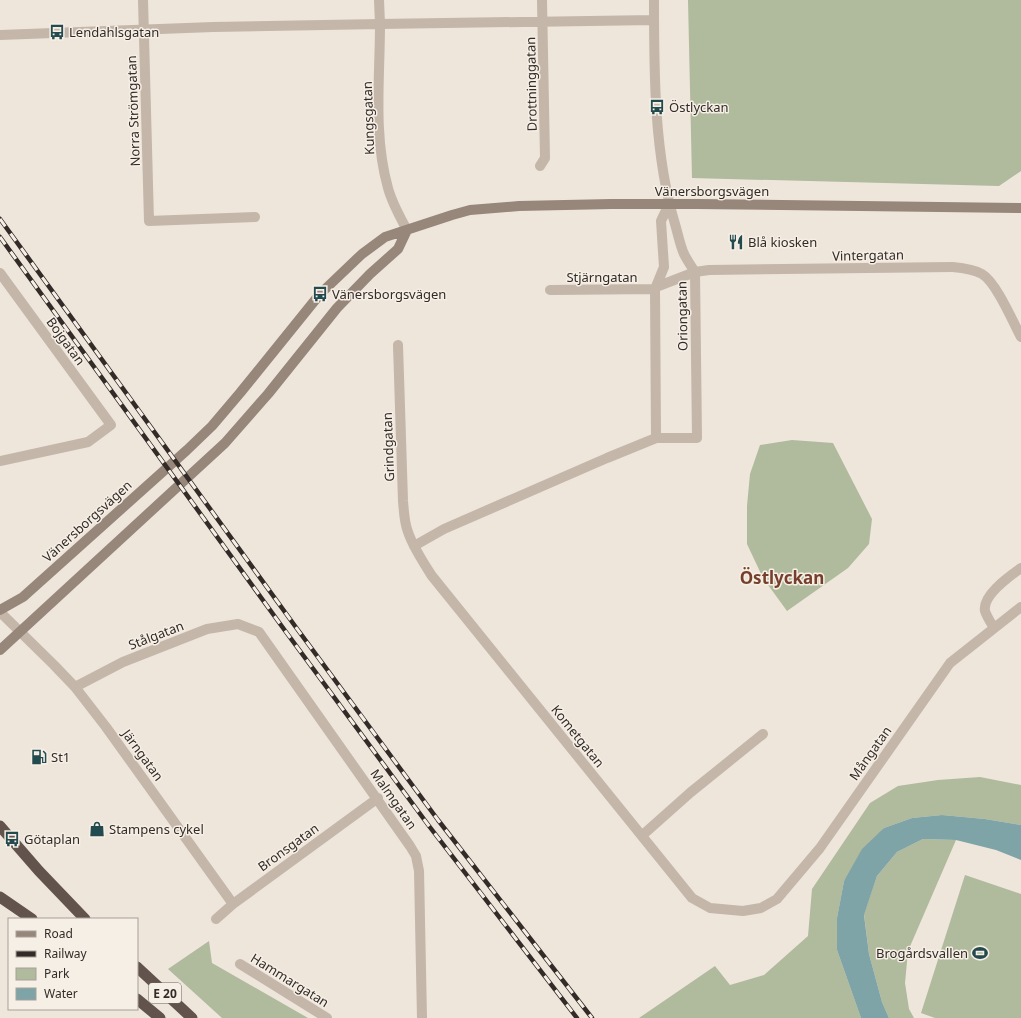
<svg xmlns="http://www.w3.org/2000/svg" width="1021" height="1018" viewBox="0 0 1021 1018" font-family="'Noto Sans',sans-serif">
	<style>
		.green { fill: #b0ba9d }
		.water { fill: #7ea4a7 }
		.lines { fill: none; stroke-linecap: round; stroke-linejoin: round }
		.minor { stroke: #c4b6a8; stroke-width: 10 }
		.tertiary { stroke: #c4b6a8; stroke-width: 10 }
		.secondary { stroke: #97867a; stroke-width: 10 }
		.trunk { stroke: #62544d; stroke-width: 11 }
		.rail-casing { stroke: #322b27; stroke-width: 4.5 }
		.rail { stroke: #f6efe6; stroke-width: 3; stroke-dasharray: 9; stroke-linecap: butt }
		.labels { text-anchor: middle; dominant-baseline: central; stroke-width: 3; stroke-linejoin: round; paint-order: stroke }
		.shield { fill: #f6efe6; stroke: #6d6660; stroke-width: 1 }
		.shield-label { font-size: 12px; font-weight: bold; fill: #322b27 }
		.poi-label { font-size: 13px; fill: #322b27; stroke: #f6efe6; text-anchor: start }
		.street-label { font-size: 13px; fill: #322b27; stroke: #f6efe6 }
		.district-label { font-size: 17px; font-weight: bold; fill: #763f2b; stroke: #f6efe6 }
	</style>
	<rect width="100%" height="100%" fill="#eee5db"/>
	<!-- green -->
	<path class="green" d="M688,0H1021V171L999,186L692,178Z
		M792,440L833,443L872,519L869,544L848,568L787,611L763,578L747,544V506L750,474L760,445Z
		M980,777L1021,785V825L985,819L942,815L912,818L884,828L844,881L837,918V950L861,1018H639L715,966L730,985L764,975L808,936L812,889L870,803L898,786L938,780Z
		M923,839L956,840L908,951L905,983L909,1009L914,1018H889L882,1002L869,954L864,914L877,876L897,852Z
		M965,875L1021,894V1018H935L921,1013Z
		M209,941L212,963L308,1018H222L168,969Z"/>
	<!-- water -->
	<path class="water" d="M942,815L985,819L1021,825V860L996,850L956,840L923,839L897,852L877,876L864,915L869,954L882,1002L889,1018H861L837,950V918L844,881L862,849L884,828L912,818Z"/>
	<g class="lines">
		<!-- minor -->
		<path class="minor" d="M143,0L149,221L255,217
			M379,0L380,24L654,20
			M540,166L545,158L542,0
			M0,273L111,425L88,442L0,461
			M656,287L695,272L709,270L952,267C962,268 973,269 982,274C996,282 1013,322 1021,337
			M550,290L655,289
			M398,345L403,501C404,511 404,522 408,532C413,547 423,562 432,576L692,898L710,908L743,911L761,908L777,899L820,848L950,663L1021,607
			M656,438L655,289L664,267L661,221L669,204
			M414,546L444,529L607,458L656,438H697L695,272C691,266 687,260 684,254C680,245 678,234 675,224C654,154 654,74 654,0
			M0,612L54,665L75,687L106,727L233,904
			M994,628C991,623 987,617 985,611C982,595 1010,576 1021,568
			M75,687L123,662L207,629L238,624L259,632L410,846L416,856L419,871L422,1018
			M646,832L691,792L763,734
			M216,919L233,904L378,798
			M240,964L327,1018"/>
		<!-- tertiary -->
		<path class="tertiary" d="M0,35L213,27L380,24C380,78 373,135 388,188C392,203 400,217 407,230"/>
		<!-- secondary -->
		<path class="secondary" d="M0,610L23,597L187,450L212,426L240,393L320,294L362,254L385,237L452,215L470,210L519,206L611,204H697L1021,208
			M0,650L225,443L268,394L337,308L370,274L398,249L407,230"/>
		<!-- trunk -->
		<path class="trunk" d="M0,826L39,871L85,919
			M0,897L32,919
			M137,967L192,1018
			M137,999L160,1018"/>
		<defs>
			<path id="rail" d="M0,219L295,626L438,820L592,1018
				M0,237L286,632L429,826L577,1018"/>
		</defs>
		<!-- rail casing -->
		<use href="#rail" class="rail-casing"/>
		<!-- rail -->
		<use href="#rail" class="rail"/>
	</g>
	<!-- icons -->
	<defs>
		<symbol id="bus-bare" viewBox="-9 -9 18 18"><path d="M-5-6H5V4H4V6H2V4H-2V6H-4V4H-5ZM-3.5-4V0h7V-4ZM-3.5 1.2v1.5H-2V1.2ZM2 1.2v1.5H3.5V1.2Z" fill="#234a4e" stroke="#f6efe6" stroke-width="2.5" paint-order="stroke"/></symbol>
		<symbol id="restaurant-bare" viewBox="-9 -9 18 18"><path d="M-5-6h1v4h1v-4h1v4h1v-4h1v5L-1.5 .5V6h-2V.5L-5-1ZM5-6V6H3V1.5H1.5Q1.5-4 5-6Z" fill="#234a4e" stroke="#f6efe6" stroke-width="2.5" paint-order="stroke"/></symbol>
		<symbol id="fuel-bare" viewBox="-9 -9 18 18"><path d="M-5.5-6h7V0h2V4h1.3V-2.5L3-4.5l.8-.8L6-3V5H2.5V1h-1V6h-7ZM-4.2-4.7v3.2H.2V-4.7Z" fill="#234a4e" stroke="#f6efe6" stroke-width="2.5" paint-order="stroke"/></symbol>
		<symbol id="shop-bare" viewBox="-9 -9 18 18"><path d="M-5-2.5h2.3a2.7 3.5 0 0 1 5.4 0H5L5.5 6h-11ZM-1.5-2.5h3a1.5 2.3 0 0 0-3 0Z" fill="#234a4e" stroke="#f6efe6" stroke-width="2.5" paint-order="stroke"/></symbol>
		<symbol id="stadium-bare" viewBox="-9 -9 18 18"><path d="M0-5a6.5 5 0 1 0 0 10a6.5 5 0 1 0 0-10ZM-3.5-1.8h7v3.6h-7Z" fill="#234a4e" stroke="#f6efe6" stroke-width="2.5" paint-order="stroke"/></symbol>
	</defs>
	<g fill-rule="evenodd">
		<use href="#bus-bare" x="46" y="21" width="22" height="22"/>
		<use href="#bus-bare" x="646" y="96" width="22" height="22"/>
		<use href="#restaurant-bare" x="725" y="231" width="22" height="22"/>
		<use href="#bus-bare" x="309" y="283" width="22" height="22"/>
		<use href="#fuel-bare" x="28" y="746" width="22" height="22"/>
		<use href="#shop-bare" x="86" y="818" width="22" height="22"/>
		<use href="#bus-bare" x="1" y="828" width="22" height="22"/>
		<use href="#stadium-bare" x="969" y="942" width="22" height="22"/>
	</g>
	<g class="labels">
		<!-- shield labels -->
		<rect class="shield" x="149" y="983" width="32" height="20" rx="3"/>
		<g class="shield-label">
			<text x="165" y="993">E 20</text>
		</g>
		<!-- poi labels -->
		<g class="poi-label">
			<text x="69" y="32">Lendahlsgatan</text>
			<text x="669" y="107">Östlyckan</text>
			<text x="748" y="242">Blå kiosken</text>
			<text x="332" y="294">Vänersborgsvägen</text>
			<text x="51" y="757">St1</text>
			<text x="109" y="829">Stampens cykel</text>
			<text x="24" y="839">Götaplan</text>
			<text x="968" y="953" text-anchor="end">Brogårdsvallen</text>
		</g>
		<!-- street labels -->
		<g class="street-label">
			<text transform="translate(531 84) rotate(-91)">Drottninggatan</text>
			<text transform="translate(133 111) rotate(-92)">Norra Strömgatan</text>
			<text transform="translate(368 118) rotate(-92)">Kungsgatan</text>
			<text x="712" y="191">Vänersborgsvägen</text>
			<text transform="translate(868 255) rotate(-1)">Vintergatan</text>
			<text x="602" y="277">Stjärngatan</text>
			<text transform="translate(682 316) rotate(-91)">Oriongatan</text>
			<text transform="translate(66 341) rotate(54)">Bojgatan</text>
			<text transform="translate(388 447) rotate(-92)">Grindgatan</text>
			<text transform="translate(87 521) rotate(-42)">Vänersborgsvägen</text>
			<text transform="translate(156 635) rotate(-21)">Stålgatan</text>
			<text transform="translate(578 736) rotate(51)">Kometgatan</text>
			<text transform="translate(870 753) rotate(-55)">Mångatan</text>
			<text transform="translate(143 755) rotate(54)">Järngatan</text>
			<text transform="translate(394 799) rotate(55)">Malmgatan</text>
			<text transform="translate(288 847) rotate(-36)">Bronsgatan</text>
			<text transform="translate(290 980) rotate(32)">Hammargatan</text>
		</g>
		<!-- district labels -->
		<g class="district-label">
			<text x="782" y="577">Östlyckan</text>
		</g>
	</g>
	<!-- legend -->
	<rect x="8" y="918" width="130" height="92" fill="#f6efe6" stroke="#a8a19a"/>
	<rect x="16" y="931" width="20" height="6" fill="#97867a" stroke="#a8a19a"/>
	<text x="44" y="938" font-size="12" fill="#322b27">Road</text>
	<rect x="16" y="951" width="20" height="6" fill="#322b27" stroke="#a8a19a"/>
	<text x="44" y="958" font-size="12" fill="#322b27">Railway</text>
	<rect x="16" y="968" width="20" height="12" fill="#b0ba9d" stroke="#a8a19a"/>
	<text x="44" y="978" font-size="12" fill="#322b27">Park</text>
	<rect x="16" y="988" width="20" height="12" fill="#7ea4a7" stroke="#a8a19a"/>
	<text x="44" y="998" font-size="12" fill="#322b27">Water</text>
</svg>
